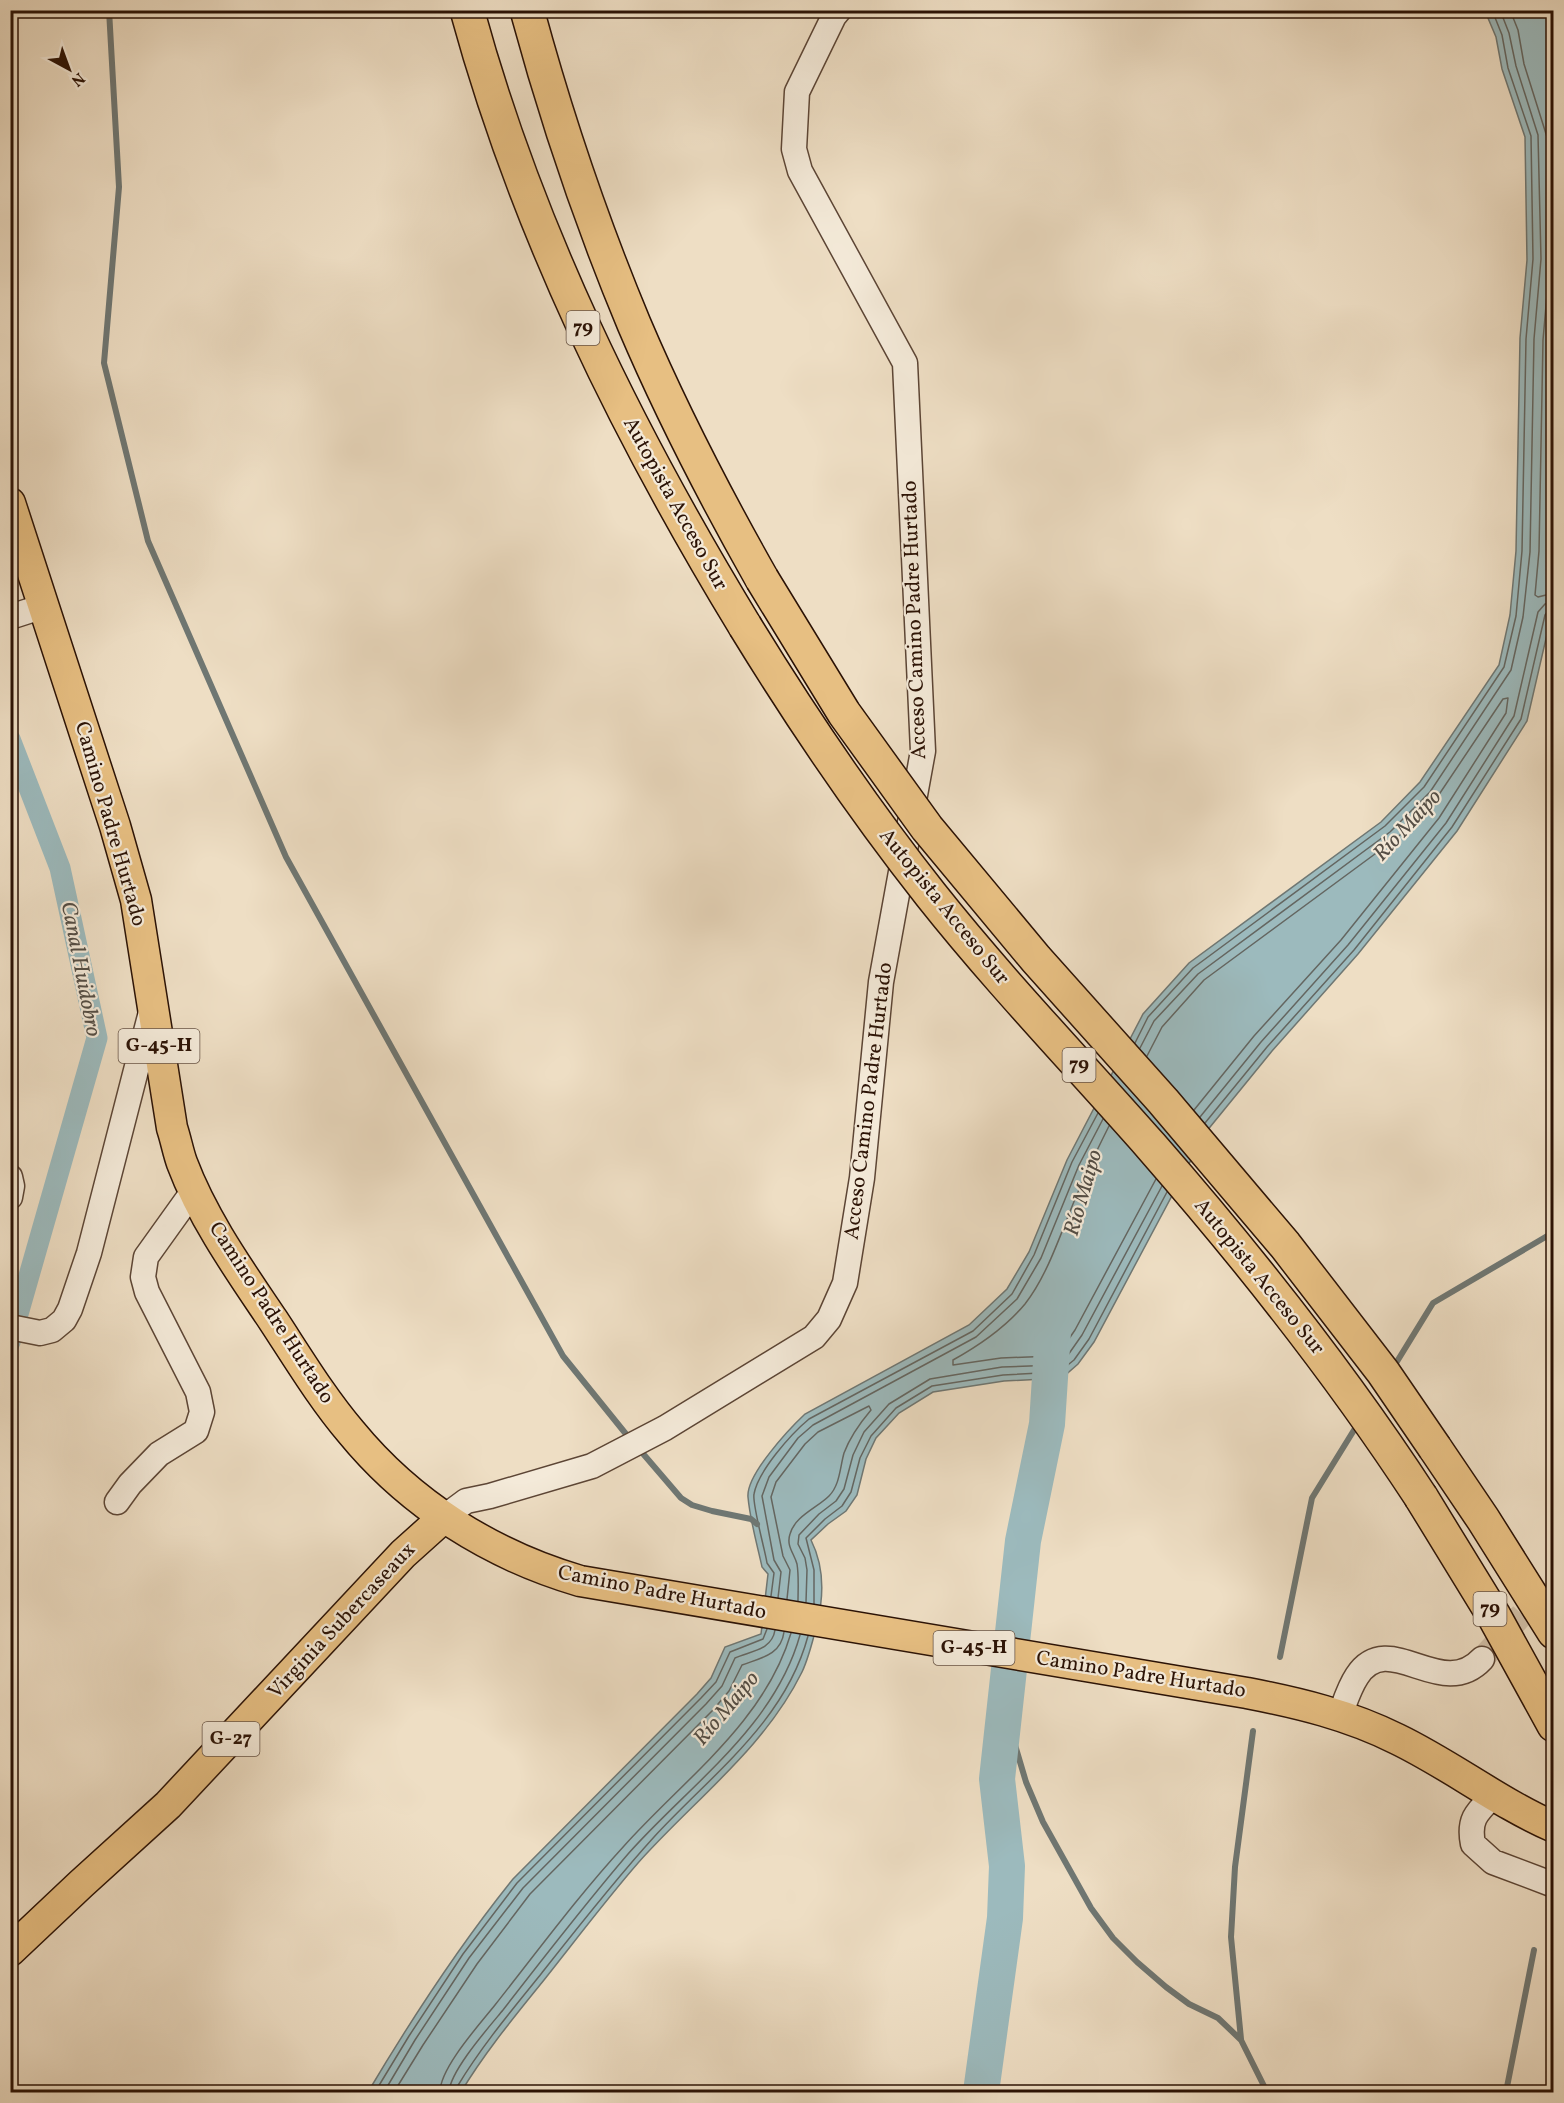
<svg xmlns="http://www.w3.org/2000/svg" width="1564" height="2103" viewBox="0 0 1564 2103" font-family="Vollkorn,serif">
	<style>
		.water { fill: #9cbabd; stroke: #6f7773; stroke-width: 1.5 }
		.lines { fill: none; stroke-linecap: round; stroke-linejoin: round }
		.shore { stroke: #646661; stroke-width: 1.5 }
		.stream { stroke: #6f7773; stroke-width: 6 }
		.canal { stroke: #9cbabd; stroke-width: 21 }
		.river { stroke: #9cbabd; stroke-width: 36 }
		.minor-tunnel { stroke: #d1bfa7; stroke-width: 24; stroke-dasharray: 24 12; stroke-linecap: butt }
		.minor-casing { stroke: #5c4535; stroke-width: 27 }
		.major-casing { stroke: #2b1205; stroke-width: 33 }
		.highway-casing { stroke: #2b1205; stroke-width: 36 }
		.minor { stroke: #f4ead9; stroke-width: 24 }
		.major { stroke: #e7bf82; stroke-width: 30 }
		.highway { stroke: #e7bf82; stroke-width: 33 }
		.highway-bridge-casing { stroke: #2b1205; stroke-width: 36; stroke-linecap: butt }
		.highway-bridge { stroke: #e7bf82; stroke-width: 33 }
		.labels { text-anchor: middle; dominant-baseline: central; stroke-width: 4.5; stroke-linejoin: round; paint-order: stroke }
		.shield { fill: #f4ead9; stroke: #675345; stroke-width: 1.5 }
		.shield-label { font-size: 20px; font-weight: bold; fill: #2b1205 }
		.street-label { font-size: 21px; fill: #2b1205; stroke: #f4ead9 }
		.water-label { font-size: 22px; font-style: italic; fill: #534d45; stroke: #f4ead9 }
	</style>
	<rect width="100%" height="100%" fill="#eedec4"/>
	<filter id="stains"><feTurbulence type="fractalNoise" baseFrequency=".00333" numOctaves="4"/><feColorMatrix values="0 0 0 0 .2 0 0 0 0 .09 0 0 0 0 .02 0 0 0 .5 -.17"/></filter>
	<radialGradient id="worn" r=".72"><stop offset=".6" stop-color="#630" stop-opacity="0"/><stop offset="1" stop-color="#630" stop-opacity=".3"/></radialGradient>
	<!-- water -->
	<path class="water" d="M1485,11H1553L1554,604L1527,721L1457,831L1358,954L1272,1051L1206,1132L1094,1342L1078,1364L1062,1378L1004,1381L933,1392L899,1413L876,1438L866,1459L857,1495L846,1511L828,1524L811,1540C824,1566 824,1596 817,1624C813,1640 809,1657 802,1672C764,1749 694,1800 638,1863C605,1901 575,1941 544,1980C515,2016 485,2052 461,2092H368C412,2018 459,1946 513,1879L697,1694L711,1678L725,1647L761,1634L768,1574L762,1567C757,1544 750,1520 748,1497C746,1475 789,1429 805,1414L969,1325L1007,1289L1029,1252L1067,1160L1143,1014L1189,963L1381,822L1420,782L1499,665L1510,615L1516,551L1520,338L1527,260L1525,137L1502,69L1496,37Z"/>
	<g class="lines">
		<!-- shore -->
		<path class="shore" d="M1510,10L1518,30L1524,64L1547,137L1550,260L1543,340L1539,551L1535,595L1538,597L1554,593
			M1135,1043L1148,1017L1193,968L1385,826L1424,787L1504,667L1516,616L1522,551L1526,339L1533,259L1531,136L1508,68L1502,35L1492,10
			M1140,1048L1154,1021L1198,974L1390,832L1430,792L1511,670L1523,617L1530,552L1534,339L1541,259L1538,135L1516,66L1509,33L1500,10
			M1147,1056L1162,1027L1204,980L1398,837L1438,796L1503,699L1508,698L1506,713L1439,818L1341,940L1254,1036L1194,1110
			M1200,1117L1261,1042L1348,945L1446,823L1514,716L1538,612L1545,604L1554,602
			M1205,1123L1267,1047L1354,950L1452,827L1521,719L1545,615L1548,611L1554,610
			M1109,1126C1095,1154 1082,1181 1071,1209C1058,1241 1046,1277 1025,1304C1005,1328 980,1345 953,1360V1365L1001,1358L1053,1356L1062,1349L1075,1330L1156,1179
			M771,1596L774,1573L767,1563C765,1550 752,1504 754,1494C758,1471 791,1434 809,1419L973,1331L1012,1294L1034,1255L1072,1162L1098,1113
			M778,1598L781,1572L774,1560L762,1496L769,1477L798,1438L813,1425L976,1337L1017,1299L1041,1258L1079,1165L1103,1119
			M787,1599L790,1570L783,1556L771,1497L776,1482L805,1444L818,1432L869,1406L871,1410C860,1423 850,1437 844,1453C840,1467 840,1485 829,1496C817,1508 795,1516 790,1534C786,1546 794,1553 797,1564C799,1576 798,1589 798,1601
			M806,1602L807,1570L805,1558L798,1544L799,1535L819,1514L836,1501L844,1489L853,1455L864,1432L889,1404L930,1379L1002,1367L1056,1365L1068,1355L1082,1335L1162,1186
			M814,1604V1570L806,1538L825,1519L842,1506L851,1492L860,1458L871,1436L896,1408L932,1386L1003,1375L1059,1372L1074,1360L1089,1339L1167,1192
			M375,2092L409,2036L463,1954L517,1883L701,1698L716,1682L730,1652L763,1639L767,1629
			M384,2092L415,2040L469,1958L523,1888L706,1704L722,1686L735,1658C751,1651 772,1650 775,1630
			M394,2092L423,2045L477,1964L530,1894L713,1710L729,1691L742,1665C761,1658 781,1655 784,1632
			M440,2092C440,2068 479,2025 495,2005C537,1952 578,1896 624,1846C684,1779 765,1722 791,1633
			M449,2092C450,2071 489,2027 503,2010C544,1957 585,1904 628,1854C689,1785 774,1728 800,1635
			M456,2092L457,2087C481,2047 511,2011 541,1974C578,1927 614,1881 654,1837C712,1774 785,1722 808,1636"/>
		<!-- stream -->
		<path class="stream" d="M109,10L119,187L104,363L148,541L286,857L563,1356L630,1439
			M1393,1368L1433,1303L1554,1232
			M639,1449L681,1498L692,1505L712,1511L751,1519L757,1524
			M1280,1657L1312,1498L1359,1422
			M1004,1708L1026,1782L1043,1822L1091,1908L1113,1938L1137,1962L1166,1987L1189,2004L1218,2018L1241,2040L1267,2092
			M1241,2039L1231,1937L1235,1867L1253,1731
			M1506,2092L1534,1950"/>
		<!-- canal -->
		<path class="canal" d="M10,739L60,868L97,1038L10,1342"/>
		<!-- river -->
		<path class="river" d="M981,2092L1005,1918L1007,1866L997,1779L1023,1541L1047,1424L1053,1331"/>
		<!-- minor-tunnel -->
		<path class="minor-tunnel" d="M1482,1659L1554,1579"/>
		<defs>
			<path id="minor" d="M10,617L44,606
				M10,1177L12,1186L10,1197
				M10,1327L40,1333L52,1330L64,1320L70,1309L89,1253L151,1012
				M117,1502L130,1484L159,1454L196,1431L202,1412L198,1392L147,1292L143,1277L146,1257L194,1190
				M443,1518L466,1501L490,1496L592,1466L665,1428L814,1337L829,1319L845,1283L862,1178L881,982L923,751L905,363L800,171L794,149L797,92L834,16L839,10
				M1340,1715C1345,1702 1349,1688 1357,1676C1389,1627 1441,1703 1482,1659
				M1494,1795C1477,1812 1468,1819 1473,1844L1493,1862L1554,1885"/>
			<path id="major" d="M10,503L115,826L136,900L172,1128C176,1140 178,1152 182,1163C203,1219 240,1271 273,1320C298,1358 322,1398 351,1432C410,1504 491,1555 580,1581L1247,1693C1299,1703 1349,1715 1397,1739C1451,1765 1499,1803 1554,1827
				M10,1951L81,1884L168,1805L403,1554L443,1518"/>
			<path id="highway" d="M467,10C527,230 627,432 745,626
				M527,10C556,117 591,221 634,324C671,411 715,496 762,579
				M1435,1448L1483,1519L1554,1632
				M1421,1497L1494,1616L1554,1725"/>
		</defs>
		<!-- minor casing -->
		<use href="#minor" class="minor-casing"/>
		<!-- major casing -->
		<use href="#major" class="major-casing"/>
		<!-- highway casing -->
		<use href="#highway" class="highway-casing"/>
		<!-- minor -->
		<use href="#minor" class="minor"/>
		<!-- major -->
		<use href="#major" class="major"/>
		<!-- highway -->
		<use href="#highway" class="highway"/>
		<defs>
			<path id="highway-bridge" d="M762,579L844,713L927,828L1036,959L1163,1101L1285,1245L1383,1372L1435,1448
				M745,626C802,719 863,809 931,895C1000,982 1077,1062 1151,1146C1248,1257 1340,1373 1421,1497"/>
		</defs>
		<!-- highway-bridge casing -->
		<use href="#highway-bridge" class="highway-bridge-casing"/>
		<!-- highway-bridge -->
		<use href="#highway-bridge" class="highway-bridge"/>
	</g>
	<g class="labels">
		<!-- shield labels -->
		<g class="shield">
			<rect x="566.5" y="311" width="33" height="34" rx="4.5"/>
			<rect x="118.5" y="1029" width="81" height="34" rx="4.5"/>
			<rect x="1062.5" y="1048" width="33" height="34" rx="4.5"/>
			<rect x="1473.5" y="1592" width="33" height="34" rx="4.5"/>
			<rect x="933.5" y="1631" width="81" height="34" rx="4.5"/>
			<rect x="202.5" y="1722" width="57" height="34" rx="4.5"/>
		</g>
		<g class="shield-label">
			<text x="583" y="328">79</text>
			<text x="159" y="1046">G-45-H</text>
			<text x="1079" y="1065">79</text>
			<text x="1490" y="1609">79</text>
			<text x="974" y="1648">G-45-H</text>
			<text x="231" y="1739">G-27</text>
		</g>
		<!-- street labels -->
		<g class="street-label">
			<text transform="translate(675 504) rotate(61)">Autopista Acceso Sur</text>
			<text transform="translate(915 620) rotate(-92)">Acceso Camino Padre Hurtado</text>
			<text transform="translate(110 824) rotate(74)">Camino Padre Hurtado</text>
			<text transform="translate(944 907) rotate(51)">Autopista Acceso Sur</text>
			<text transform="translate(869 1101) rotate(-83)">Acceso Camino Padre Hurtado</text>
			<text transform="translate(1259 1277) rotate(51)">Autopista Acceso Sur</text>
			<text transform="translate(271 1313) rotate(57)">Camino Padre Hurtado</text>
			<text transform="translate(662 1593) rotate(11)">Camino Padre Hurtado</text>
			<text transform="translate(342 1621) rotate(-47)">Virginia Subercaseaux</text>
			<text transform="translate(1141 1675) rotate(9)">Camino Padre Hurtado</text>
		</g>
		<!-- water labels -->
		<g class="water-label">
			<text transform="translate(1408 826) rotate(-47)">Río Maipo</text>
			<text transform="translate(80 969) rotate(79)">Canal Huidobro</text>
			<text transform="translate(1084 1193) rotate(-74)">Río Maipo</text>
			<text transform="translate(727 1709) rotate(-50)">Río Maipo</text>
		</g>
	</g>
	<!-- margin -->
	<rect width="1564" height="2103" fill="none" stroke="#eedec4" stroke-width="36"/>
	<rect x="12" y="12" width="1540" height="2079" fill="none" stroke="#2b1205" stroke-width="3"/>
	<rect x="18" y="18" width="1528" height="2067" fill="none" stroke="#2b1205" stroke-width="1.5"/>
	<!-- north arrow -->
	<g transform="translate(69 69) rotate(139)" stroke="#f4ead9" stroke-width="4.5" paint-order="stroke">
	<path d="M0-4.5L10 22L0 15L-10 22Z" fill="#2b1205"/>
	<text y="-9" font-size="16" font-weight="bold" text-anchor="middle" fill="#2b1205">N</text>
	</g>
	<rect width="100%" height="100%" filter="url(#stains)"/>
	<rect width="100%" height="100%" fill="url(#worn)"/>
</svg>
